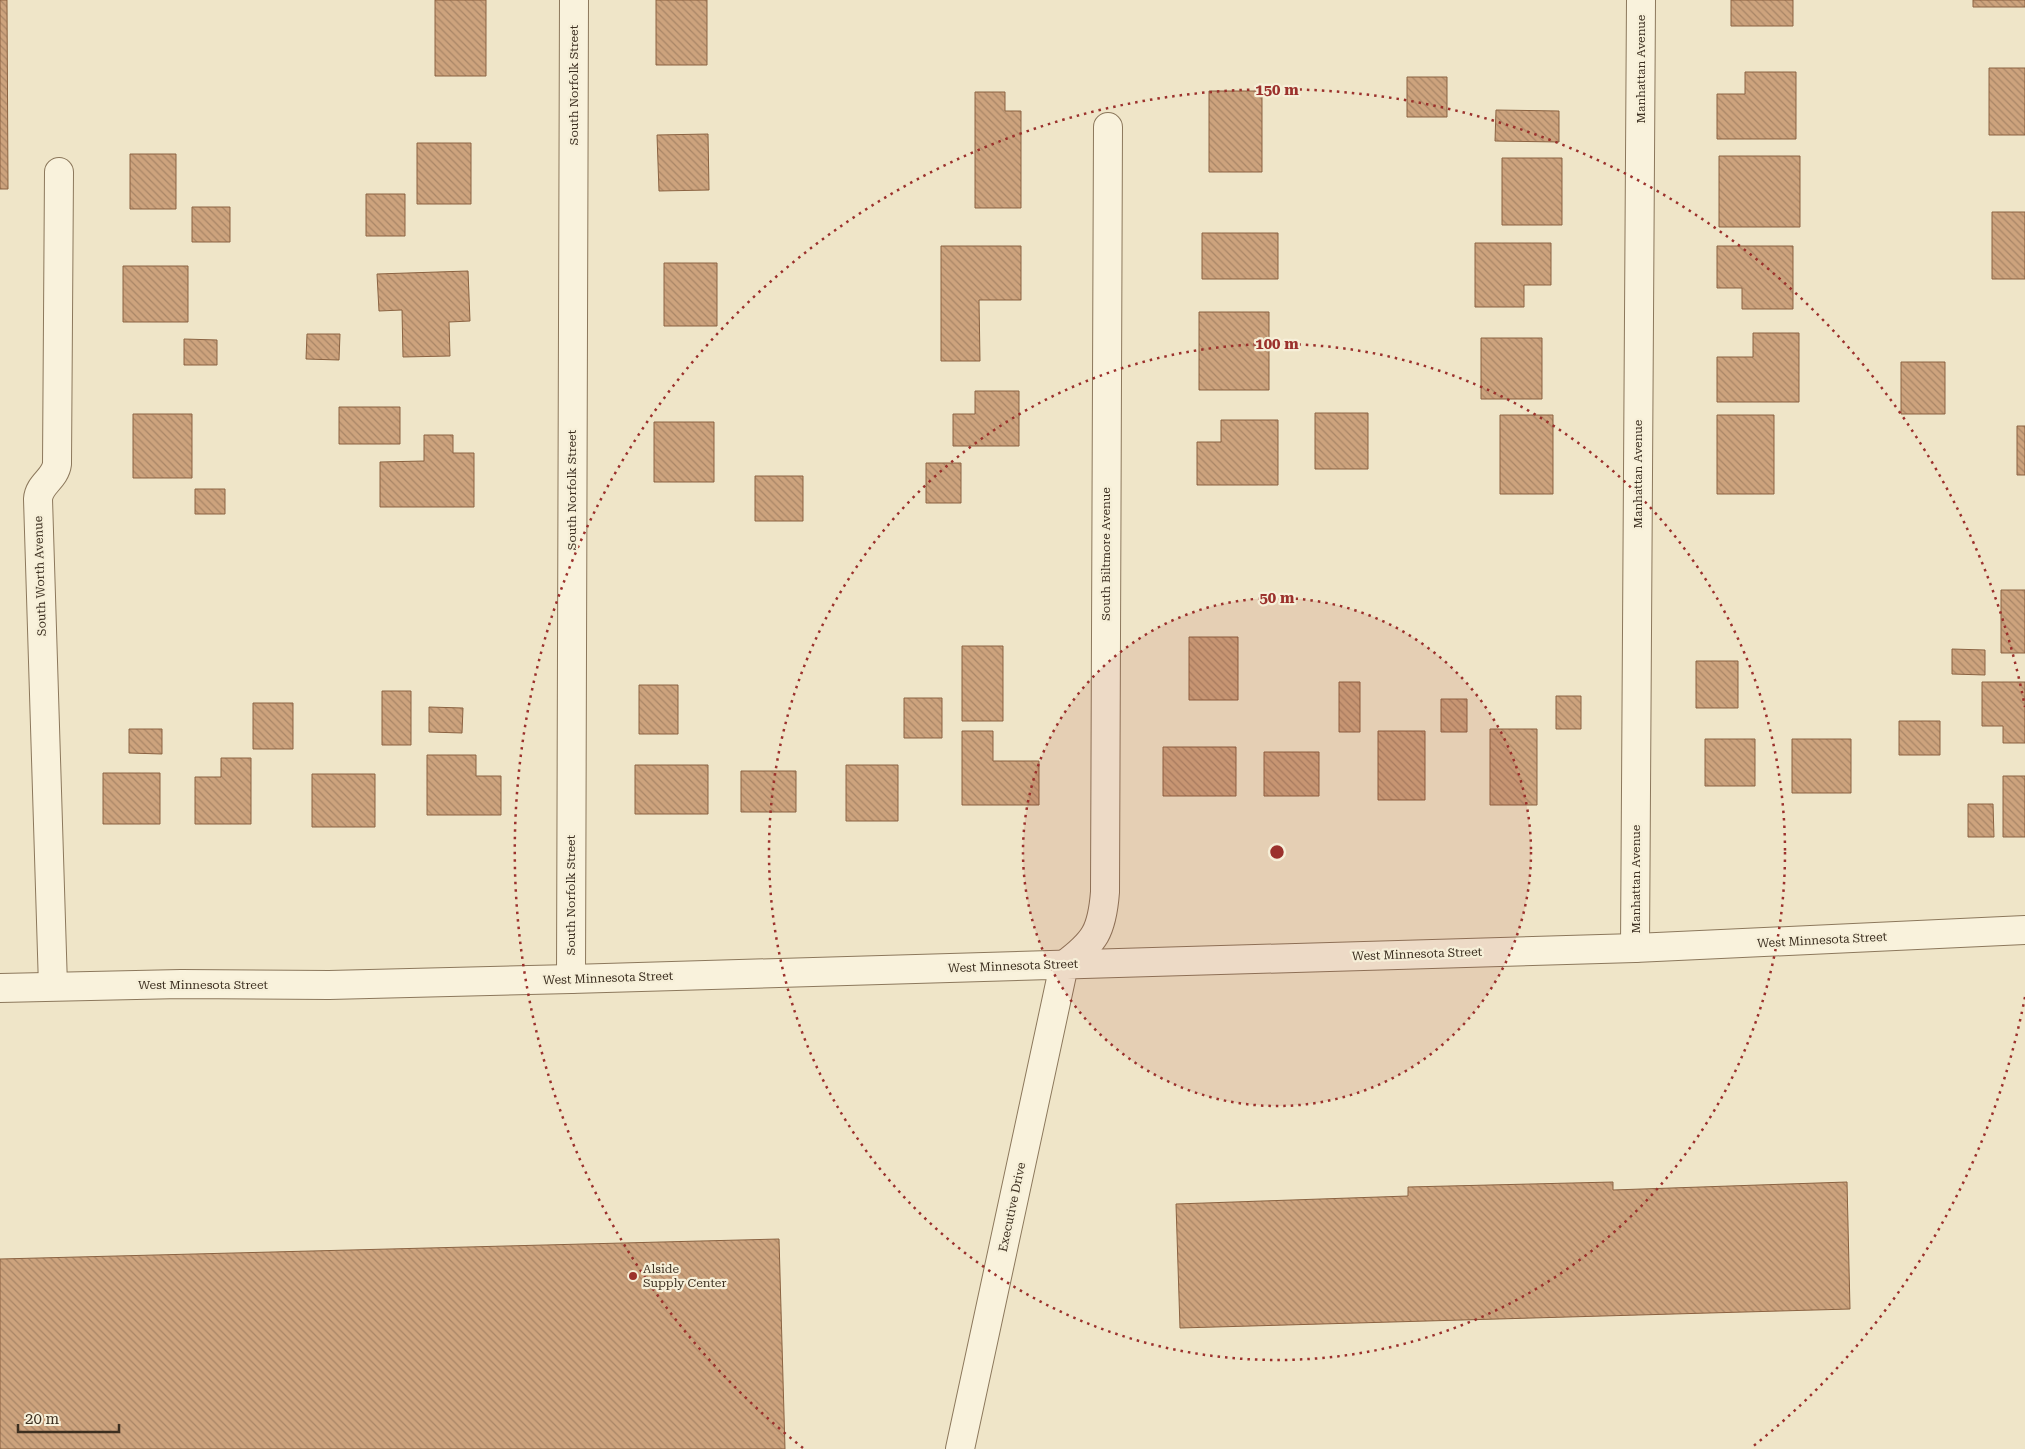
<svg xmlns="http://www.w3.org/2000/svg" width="2025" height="1449" viewBox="0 0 2025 1449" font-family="'Roboto Serif',serif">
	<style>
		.building { fill: url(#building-back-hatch); stroke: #8b6342 }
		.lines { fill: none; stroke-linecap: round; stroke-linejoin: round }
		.minor-casing { stroke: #8c785c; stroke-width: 30 }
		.tertiary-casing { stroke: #8c785c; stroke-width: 30 }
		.minor { stroke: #f9f2dc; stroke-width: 28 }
		.tertiary { stroke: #f9f2dc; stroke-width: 28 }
		.ring { fill: none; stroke: #9b312c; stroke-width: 2.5; stroke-dasharray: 2.5 5 }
		.poi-dot { fill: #9b312c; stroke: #f6efd8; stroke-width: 2 }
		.labels { text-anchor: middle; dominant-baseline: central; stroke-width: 4.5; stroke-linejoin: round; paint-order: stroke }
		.street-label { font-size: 12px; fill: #3c2f20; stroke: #f6efd8 }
		.poi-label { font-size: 12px; fill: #3c2f20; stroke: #f6efd8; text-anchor: start }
		.centre { fill: #9b312c; stroke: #f6efd8; stroke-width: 2.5 }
		.ring-label { font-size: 15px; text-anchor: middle; font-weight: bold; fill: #9b312c; stroke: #f6efd8; stroke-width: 4.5; stroke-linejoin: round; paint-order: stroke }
	</style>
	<defs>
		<pattern id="building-back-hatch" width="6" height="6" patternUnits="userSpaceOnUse" patternTransform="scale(1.25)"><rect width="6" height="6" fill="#cda37d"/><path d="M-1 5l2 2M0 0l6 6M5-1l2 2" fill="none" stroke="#a88566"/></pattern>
	</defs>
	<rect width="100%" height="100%" fill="#efe5c8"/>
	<!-- building -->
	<path class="building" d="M0,0H7L8,189H0Z
		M435,0H486V76H435Z
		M656,0H707V65H656Z
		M1731,0H1793V26H1731Z
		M1973,0H2025V7H1973Z
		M1989,68H2025V135H1989Z
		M1745,72H1796V139H1717V94H1745Z
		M1407,77H1447V117H1407Z
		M1209,91H1262V172H1209Z
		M975,92H1005V111H1021V208H975Z
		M1496,110L1559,111V142L1495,141Z
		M708,134L709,190L659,191L657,135Z
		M417,143H471V204H417Z
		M130,154H176V209H130Z
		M1719,156H1800V227H1719Z
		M1502,158H1562V225H1502Z
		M366,194H405V236H366Z
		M192,207H230V242H192Z
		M1992,212H2025V279H1992Z
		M1202,233H1278V279H1202Z
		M1475,243H1551V285H1524V307H1475Z
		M941,246H1021V300H979L980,361H941Z
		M1717,246H1793V309H1742V288H1717Z
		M664,263H717V326H664Z
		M123,266H188V322H123Z
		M468,271L470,321L449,322L450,356L403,357L402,310L379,311L377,274Z
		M1199,312H1269V390H1199Z
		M1753,333H1799V402H1717V357H1753Z
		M307,334H340L339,360L306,359Z
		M1481,338H1542V399H1481Z
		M184,339L217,340V365H184Z
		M1901,362H1945V414H1901Z
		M975,391H1019V446H953V414H975Z
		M339,407H400V444H339Z
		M1315,413H1368V469H1315Z
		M133,414H192V478H133Z
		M1500,415H1553V494H1500Z
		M1717,415H1774V494H1717Z
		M1221,420H1278V485H1197V442H1221Z
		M654,422H714V482H654Z
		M2017,426H2025V475H2017Z
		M424,435H453V453H474V507H380V462L424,461Z
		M926,463H961V503H926Z
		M755,476H803V521H755Z
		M195,489H225V514H195Z
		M2001,590H2025V653H2001Z
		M1189,637H1238V700H1189Z
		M962,646H1003V721H962Z
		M1952,649L1985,650V675L1952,674Z
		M1696,661H1738V708H1696Z
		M1339,682H1360V732H1339Z
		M1982,682H2025V743H2003V726H1982Z
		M639,685H678V734H639Z
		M382,691H411V745H382Z
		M1556,696H1581V729H1556Z
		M904,698H942V738H904Z
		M1441,699H1467V732H1441Z
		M253,703H293V749H253Z
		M429,707L463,708L462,733L429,732Z
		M1899,721H1940V755H1899Z
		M129,729H162V754L129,753Z
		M1490,729H1537V805H1490Z
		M962,731H993V761H1039V805H962Z
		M1378,731H1425V800H1378Z
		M1705,739H1755V786H1705Z
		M1792,739H1851V793H1792Z
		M1163,747H1236V796H1163Z
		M1264,752H1319V796H1264Z
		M427,755H476V776H501V815H427Z
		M221,758H251V824H195V777H221Z
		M635,765H708V814H635Z
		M846,765H898V821H846Z
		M741,771H796V812H741Z
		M103,773H160V824H103Z
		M312,774H375V827H312Z
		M2003,776H2025V837H2003Z
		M1968,804H1993L1994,837H1968Z
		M1613,1182V1190L1847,1182L1850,1309L1180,1328L1176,1204L1408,1196V1187Z
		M779,1239L785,1449H0V1259Z"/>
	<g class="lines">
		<defs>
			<path id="minor" d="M1635,948L1641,0
				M1064,965C1095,942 1102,931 1105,892L1108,127
				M571,979L574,0
				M53,986L38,499C39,484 55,479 57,464L59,172"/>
			<path id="tertiary" d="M0,988L181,984L329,985L571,979L1635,948L2025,930
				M960,1449L1064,965"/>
		</defs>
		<!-- minor casing -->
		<use href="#minor" class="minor-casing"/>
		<!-- tertiary casing -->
		<use href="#tertiary" class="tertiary-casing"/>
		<!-- minor -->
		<use href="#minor" class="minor"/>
		<!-- tertiary -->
		<use href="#tertiary" class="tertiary"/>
	</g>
	<!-- distance rings -->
	<circle cx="1277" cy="852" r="254" fill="#9b312c" fill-opacity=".12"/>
	<g class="ring">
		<circle cx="1277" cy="852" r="254"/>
		<circle cx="1277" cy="852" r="508"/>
		<path d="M2025 997A762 762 0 0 1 1751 1448M803 1448A762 762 0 1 1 2025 707"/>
	</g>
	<!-- markers -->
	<circle class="poi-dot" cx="633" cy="1276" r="5"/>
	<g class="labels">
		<!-- street labels -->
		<g class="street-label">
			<text transform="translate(1641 69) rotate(-90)">Manhattan Avenue</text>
			<text transform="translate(574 85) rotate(-90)">South Norfolk Street</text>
			<text transform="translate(1638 474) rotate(-90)">Manhattan Avenue</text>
			<text transform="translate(572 490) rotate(-90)">South Norfolk Street</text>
			<text transform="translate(1106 554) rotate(-90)">South Biltmore Avenue</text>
			<text transform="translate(40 576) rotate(-92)">South Worth Avenue</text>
			<text transform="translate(1636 879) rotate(-90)">Manhattan Avenue</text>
			<text transform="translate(571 895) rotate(-90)">South Norfolk Street</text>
			<text transform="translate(1822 940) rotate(-3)">West Minnesota Street</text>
			<text transform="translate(1417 954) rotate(-2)">West Minnesota Street</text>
			<text transform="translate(1013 966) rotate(-2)">West Minnesota Street</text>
			<text transform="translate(608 978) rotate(-2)">West Minnesota Street</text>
			<text x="203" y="985">West Minnesota Street</text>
			<text transform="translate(1012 1207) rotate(-78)">Executive Drive</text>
		</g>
		<!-- poi labels -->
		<g class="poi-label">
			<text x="643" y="1269">Alside<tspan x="643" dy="14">Supply Center</tspan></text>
		</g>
	</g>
	<circle cx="1277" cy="852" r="8" class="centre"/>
	<g class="ring-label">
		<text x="1277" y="95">150 m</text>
		<text x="1277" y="349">100 m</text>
		<text x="1277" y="603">50 m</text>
	</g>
	<!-- scale -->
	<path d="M18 1424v8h101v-8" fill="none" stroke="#3c2f20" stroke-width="2.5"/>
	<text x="25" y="1424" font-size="15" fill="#3c2f20" stroke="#f6efd8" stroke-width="4" paint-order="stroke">20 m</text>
</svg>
